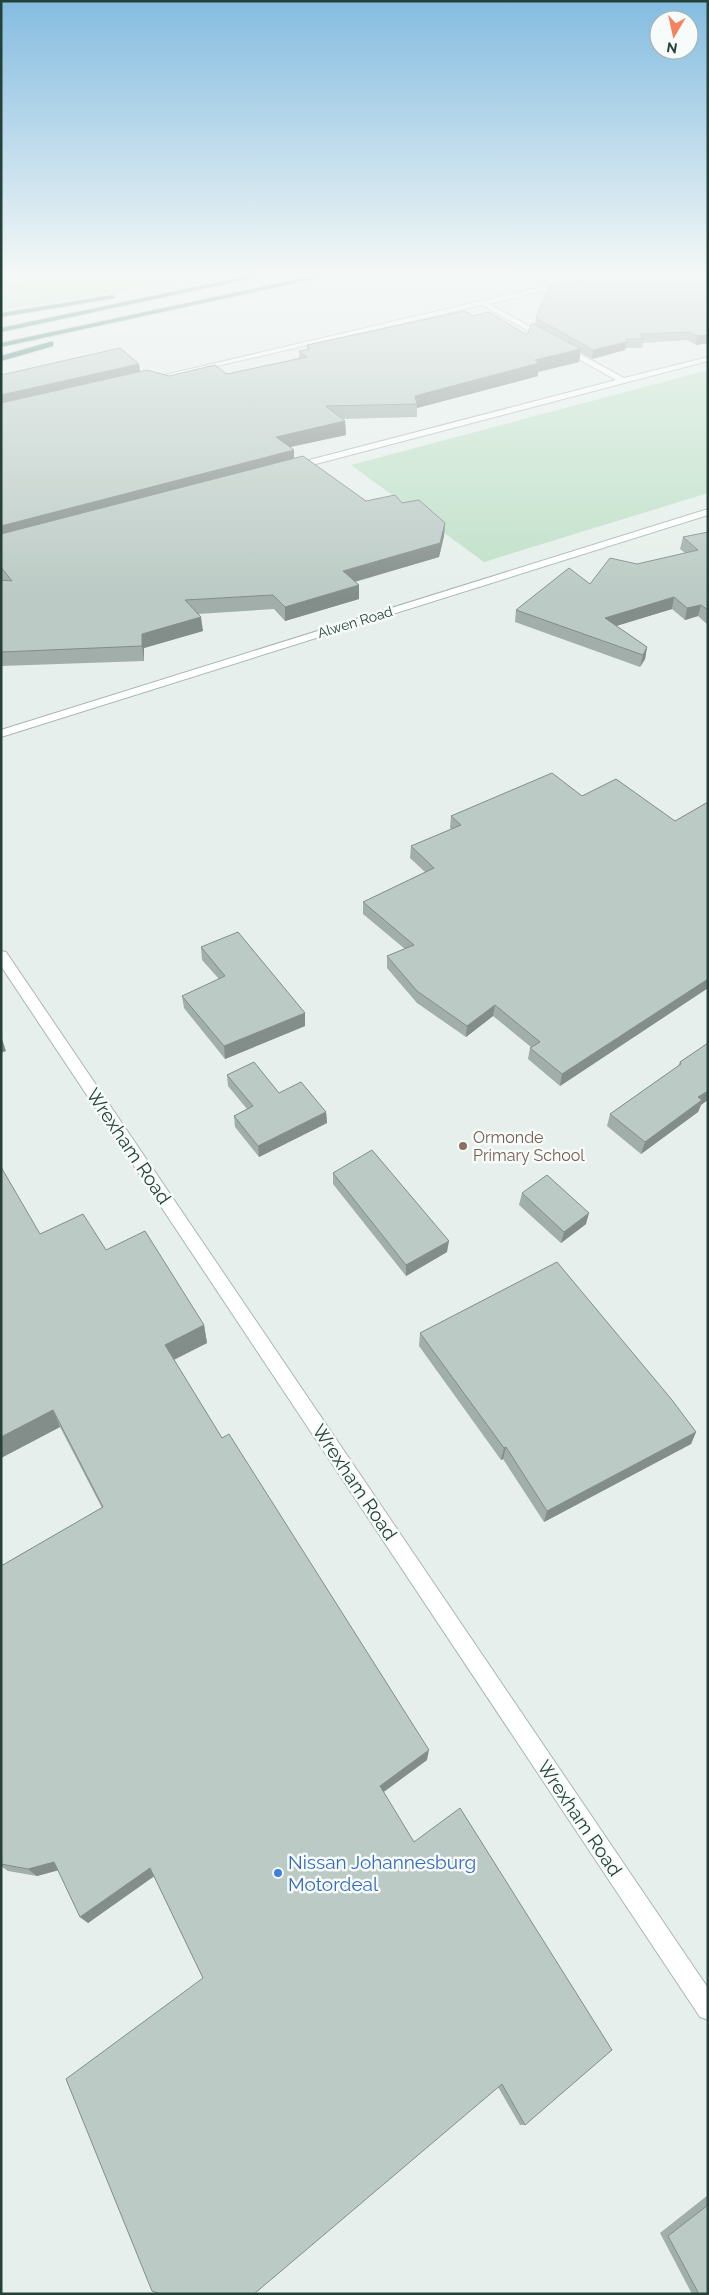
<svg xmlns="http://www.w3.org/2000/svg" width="709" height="2295" viewBox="0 0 709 2295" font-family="Raleway,sans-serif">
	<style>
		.green { fill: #bfe0c8 }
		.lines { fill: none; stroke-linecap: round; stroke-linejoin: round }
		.minor-casing { stroke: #a8b8b2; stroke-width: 2 }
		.motorway-casing { stroke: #c2cac8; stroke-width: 2 }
		.minor { fill: #fff; fill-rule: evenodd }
		.motorway { fill: #2f6f62; fill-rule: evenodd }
		.wall { fill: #a1aea9 }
		.shaded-wall { fill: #838d89 }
		.building { fill: #bbcac4; stroke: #838d89 }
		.education-dot { fill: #8d6e63; stroke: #f7fbf9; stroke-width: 2 }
		.shop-dot { fill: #3f7fe0; stroke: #f7fbf9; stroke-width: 2 }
		.labels { text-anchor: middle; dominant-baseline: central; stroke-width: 5; stroke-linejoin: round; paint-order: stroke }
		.far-street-label { font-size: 14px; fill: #24423a; stroke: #f7fbf9 }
		.education-label { font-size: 16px; fill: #785e54; stroke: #f7fbf9; text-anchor: start }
		.near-street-label { font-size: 19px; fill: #24423a; stroke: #f7fbf9 }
		.near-shop-label { font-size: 19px; fill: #366cbe; stroke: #f7fbf9; text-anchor: start }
	</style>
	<rect width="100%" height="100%" fill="#e6efeb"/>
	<!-- green -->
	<path class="green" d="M46,275H206L120,292L1,310V284Z
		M708,370V493L484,562L351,465Z"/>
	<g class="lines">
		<defs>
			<path id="minor" d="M9,275H24L1,281V277Z
				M593,275H607L489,304L624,378L708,357V361L293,470L289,467L290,465L616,380L482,305L147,382L143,380Z
				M708,509V515L1,737V730Z
				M1,951L6,952L708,1988V2020L700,2017L1,966Z"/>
			<path id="motorway" d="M252,275H267L1,332V328Z
				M318,275H332L1,347V343Z
				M113,295L115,298L1,317V313Z
				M50,342H53V346L1,361V356Z"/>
		</defs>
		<!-- minor casing -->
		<use href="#minor" class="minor-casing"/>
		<!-- motorway casing -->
		<use href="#motorway" class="motorway-casing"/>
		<!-- minor -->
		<use href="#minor" class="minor"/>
		<!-- motorway -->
		<use href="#motorway" class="motorway"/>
	</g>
	<!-- wall -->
	<path class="wall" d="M606,275L708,343L696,345L687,340L643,343L642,348H626L625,350L592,359L580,352L579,362L538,372V376L417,408V417L342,419L345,421L346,435L290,447L294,450V458L366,501L402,503L445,523L444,536L439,557L355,582L359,585V599L285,621L274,609L198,614L203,631L144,648V661L1,666V580H3L1,577V375L139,364L140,372L169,376L227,374L299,358V351L307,350V345L473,316L527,335L535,324L536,318Z
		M708,532V625L698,616L685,620L672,609L616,626L647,647L645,659L640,667L515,622L516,610L590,584L637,564L685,553L680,549L683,537Z
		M582,796L675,821L708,802V988L560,1086L528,1059L530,1048L531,1047L493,1016L466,1037L417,1003L387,968V956L405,949L363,914V902L425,872L410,858L411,846L452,829L450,828L451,816Z
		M201,947L305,1013V1026L225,1059L184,1008L182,996L219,979L202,960Z
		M708,1043L701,1105L698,1112L641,1154L607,1126L610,1114L678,1066L680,1062Z
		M227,1075L279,1093L326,1112L327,1123L259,1157L235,1127L234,1116L247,1109L228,1086Z
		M333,1173L447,1252L406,1276L333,1184Z
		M522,1193L586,1224L561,1243L519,1205Z
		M40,1234L106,1250L204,1325L207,1343L174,1360L222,1438L427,1760L384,1792L525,2125H520L498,2087L203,1978L154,1876L88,1923L80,1917L58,1870L37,1876L8,1871L1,1866V1566L102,1508L60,1427L1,1458Z
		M420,1333L696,1432L691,1444L544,1522L503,1459L501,1460L419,1346Z
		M708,2195V2294H692L660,2233Z"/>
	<!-- shaded-wall -->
	<path class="shaded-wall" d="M708,335V343L696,345L697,336Z
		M627,342L625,350L592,359L593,350Z
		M581,349L579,362L538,372V376L417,408V404L415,396L535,360Z
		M139,364L141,377L1,409V395Z
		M345,421L346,435L276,450V437Z
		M294,450V463L1,540V526Z
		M445,523L444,536L439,557L343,585V571Z
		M359,585V599L285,621V607Z
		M674,597L672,609L603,630L605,618Z
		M701,605L698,616L685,620L687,608Z
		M201,617L203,631L144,648V661L142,646V634Z
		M647,647L645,659L640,667L643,655Z
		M708,979V988L560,1086L562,1074Z
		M495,1005L493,1016L466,1037L467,1026Z
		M305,1013V1026L225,1059L224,1046Z
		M1,1036L6,1051L1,1053Z
		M708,1091V1100L701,1105L698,1112L641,1154L645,1142L698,1097Z
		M326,1112L327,1123L259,1157L258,1146Z
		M589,1213L586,1224L561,1243L564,1232Z
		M449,1241L447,1252L406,1276V1265Z
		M204,1325L207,1343L169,1362L165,1345Z
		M53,1410L60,1427L1,1458V1437Z
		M696,1432L691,1444L544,1522L547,1511Z
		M506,1447L503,1459L501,1460L504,1448Z
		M429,1750L427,1760L379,1795L380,1786Z
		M54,1862L63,1869L37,1876L28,1869Z
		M150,1868L156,1875L88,1923L80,1917Z"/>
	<!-- building -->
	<path class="building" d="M606,275H708V335L697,336L689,332L641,334L643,339H626L627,342L593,350L536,318L549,287Z
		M465,311L473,316L489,312L527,335L532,323L581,349L535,360L539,363L415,396L417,404L326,406L345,421L276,437L294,450L1,526V403L147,370L169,376L215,365L227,374L307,357L299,351L310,349L307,345Z
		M120,348L139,364L1,395V375Z
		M303,456L366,501L395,495L402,503L419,500L445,523L440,543L343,571L359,585L285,607L273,595L185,600L201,617L142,634V646L1,652V580L12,581L1,567V534Z
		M708,532V610L701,605L687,608L674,597L605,618L647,647L643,655L516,610L569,568L590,584L610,558L637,564L698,550L683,537Z
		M552,773L582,796L616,779L675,821L708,802V979L562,1074L530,1048L540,1042L495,1005L467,1026L417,991L387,956L414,945L363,902L434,868L411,846L461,825L451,816Z
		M238,932L305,1013L224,1046L182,996L225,976L201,947Z
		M708,1043V1091L698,1097L702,1100L645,1142L610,1114L681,1064L680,1062Z
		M254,1062L279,1093L301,1082L326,1112L258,1146L234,1116L253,1106L227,1075Z
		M372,1150L449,1241L406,1265L333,1173Z
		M1,1167L40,1234L83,1214L106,1250L145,1231L204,1325L165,1345L222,1438L229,1434L429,1750L380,1786L414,1842L460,1808L612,2050L525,2125L502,2084L254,2294H161L152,2291L66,2079L203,1978L150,1868L80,1917L54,1862L28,1869L1,1864V1566L103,1507L53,1410L1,1437Z
		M547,1175L589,1213L564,1232L522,1193Z
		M557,1262L672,1400L696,1432L547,1511L506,1447L504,1448L420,1333Z
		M708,2205V2294H699L668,2236Z"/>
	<!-- sky -->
	<linearGradient id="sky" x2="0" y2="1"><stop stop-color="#84bce0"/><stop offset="0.46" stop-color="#f4f8f6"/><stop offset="1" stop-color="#f4f8f6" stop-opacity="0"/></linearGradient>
	<rect width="709" height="597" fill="url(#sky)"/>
	<!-- markers -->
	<circle class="education-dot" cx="463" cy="1146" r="5"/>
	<circle class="shop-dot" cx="278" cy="1873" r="5"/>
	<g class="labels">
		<!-- far-street labels -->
		<g class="far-street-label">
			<text transform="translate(355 622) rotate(-17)">Alwen Road</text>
		</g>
		<!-- education labels -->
		<g class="education-label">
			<text x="473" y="1137">Ormonde<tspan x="473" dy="18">Primary School</tspan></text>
		</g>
		<!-- near-street labels -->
		<g class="near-street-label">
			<text transform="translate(129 1146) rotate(56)">Wrexham Road</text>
			<text transform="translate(355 1482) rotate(56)">Wrexham Road</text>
			<text transform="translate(580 1818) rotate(56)">Wrexham Road</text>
		</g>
		<!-- near-shop labels -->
		<g class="near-shop-label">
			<text x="288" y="1862">Nissan Johannesburg<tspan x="288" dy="22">Motordeal</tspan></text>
		</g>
	</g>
	<!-- border -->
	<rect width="709" height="2295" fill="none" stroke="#24423a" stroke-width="5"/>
	<!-- north arrow -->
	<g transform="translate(674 35) rotate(189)"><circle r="24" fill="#f7fbf9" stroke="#a3b1ad"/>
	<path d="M0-4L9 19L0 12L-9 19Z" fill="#f4845f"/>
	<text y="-8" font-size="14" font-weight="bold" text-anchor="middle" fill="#24423a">N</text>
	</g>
</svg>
